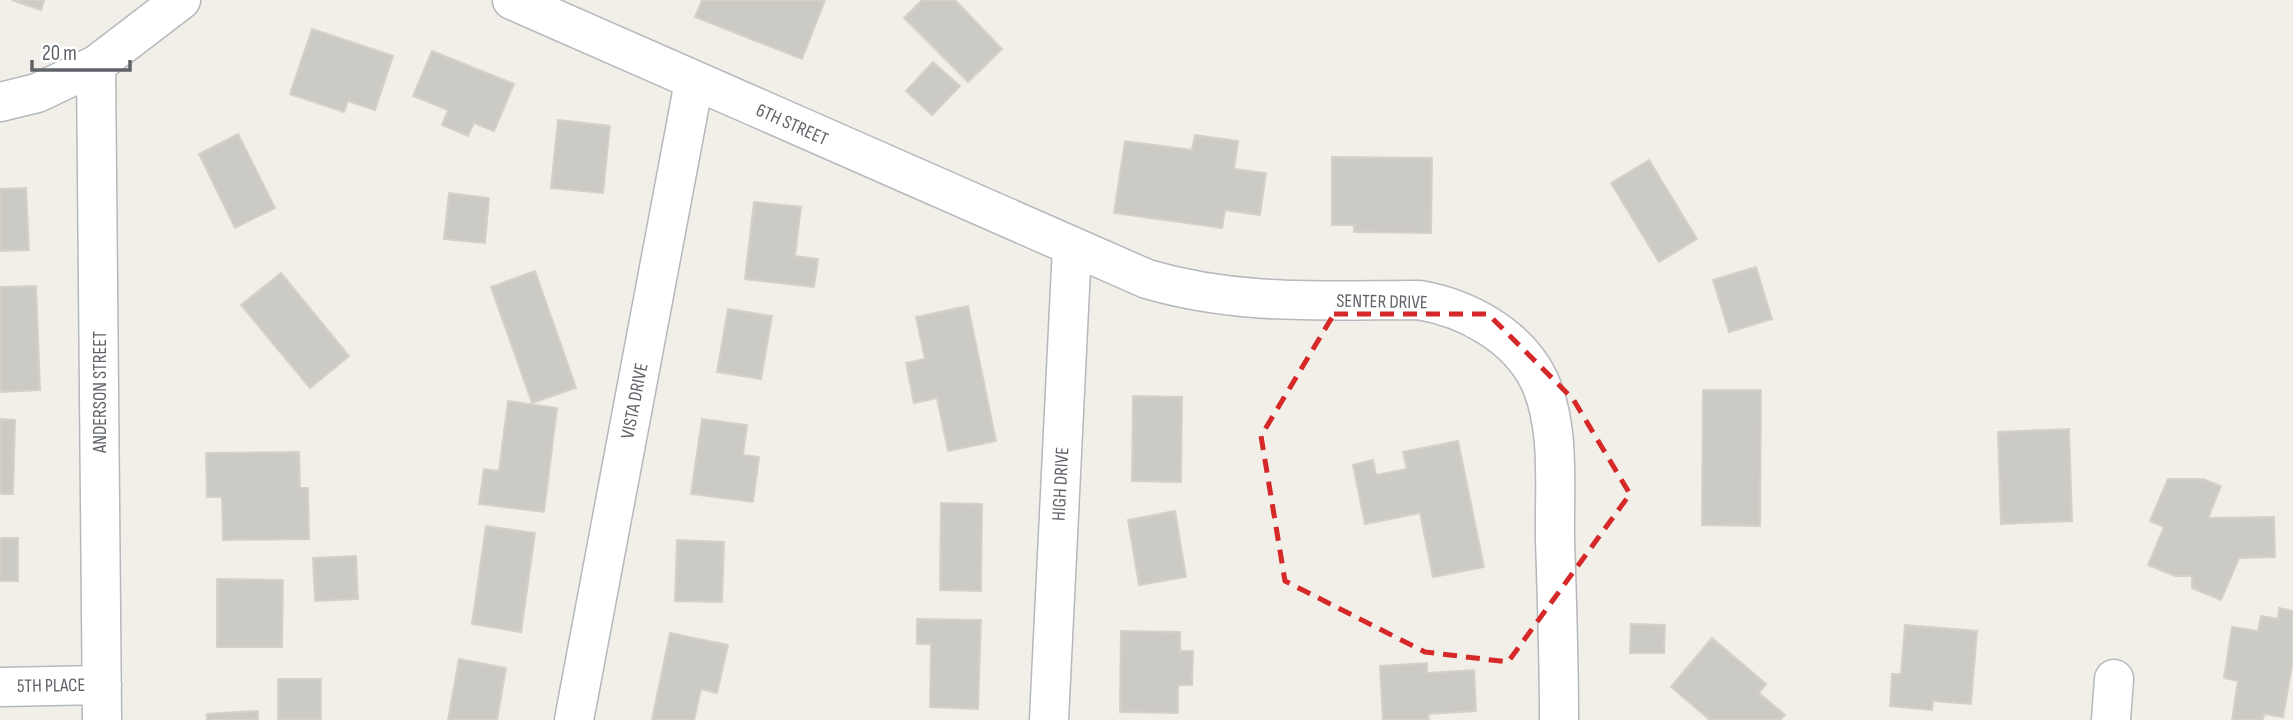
<svg xmlns="http://www.w3.org/2000/svg" width="2293" height="720" viewBox="0 0 2293 720" font-family="'Sofia Sans Condensed',sans-serif">
	<style>
		.building { fill: #cccac5; stroke: #d6d1c6; stroke-width: 2 }
		.lines { fill: none; stroke-linecap: round; stroke-linejoin: round }
		.minor-casing { stroke: #b5b8bc; stroke-width: 41 }
		.minor { stroke: #fff; stroke-width: 38 }
		.marked { fill: none; stroke: #d62828; stroke-width: 5; stroke-dasharray: 14 9; stroke-linejoin: round }
		.labels { text-anchor: middle; dominant-baseline: central; stroke-width: 5; stroke-linejoin: round; paint-order: stroke }
		.street-label { font-size: 19px; fill: #5f6368; stroke: #fff }
	</style>
	<rect width="100%" height="100%" fill="#f1efe8"/>
	<!-- building -->
	<path class="building" d="M12,0H44L41,10Z
		M702,0H825L802,59L695,17Z
		M922,0H955L1002,49L968,82L904,18Z
		M312,29L393,56L375,110L348,101L344,112L290,94Z
		M432,51L514,84L494,131L474,123L468,136L442,125L448,110L413,96Z
		M933,62L960,86L932,115L906,91Z
		M558,120L610,126L603,193L551,188Z
		M238,134L275,208L235,228L199,154Z
		M1195,135L1238,141L1234,169L1266,173L1260,215L1225,210L1222,228L1114,213L1125,141L1192,150Z
		M1332,157L1432,158L1431,233L1354,232V225H1332Z
		M1649,160L1697,239L1659,262L1611,183Z
		M26,188L29,250L0,251V189Z
		M449,193L489,198L485,243L444,239Z
		M754,202L801,207L795,256L818,259L814,287L745,279Z
		M1756,267L1772,319L1729,332L1713,280Z
		M535,271L576,388L532,403L491,287Z
		M281,273L349,356L310,388L241,305Z
		M36,286L40,390L0,392V287Z
		M968,306L996,441L948,451L937,398L914,403L906,363L925,359L916,317Z
		M728,309L772,316L761,379L717,372Z
		M1703,390H1761L1760,526L1702,525Z
		M1133,396L1182,397L1181,482L1132,481Z
		M508,401L557,408L544,512L479,504L484,469L499,471Z
		M0,419L15,420L13,494H0Z
		M702,419L747,425L743,455L759,457L753,502L691,494Z
		M2069,429L2072,521L2001,524L1998,432Z
		M1458,441L1484,567L1433,577L1420,513L1365,524L1353,465L1373,460L1376,475L1407,469L1403,452Z
		M299,452L300,488H308L309,539L223,540L222,497H207L206,453Z
		M2168,479H2203L2221,486L2208,518L2274,517L2275,557L2239,558L2221,600L2192,588V576H2175L2148,565L2164,527L2150,521Z
		M941,503L982,504L981,591L940,590Z
		M1175,511L1186,577L1139,585L1128,520Z
		M486,526L535,533L521,632L472,624Z
		M0,538H18V581H0Z
		M677,540L724,542L722,602L675,601Z
		M356,556L358,599L315,601L313,558Z
		M217,579L283,580L282,647H217Z
		M2279,608L2293,611V659L2283,717L2264,714L2263,720H2232L2238,681L2224,678L2232,627L2258,631L2261,616L2278,619Z
		M917,619L981,620L978,709L930,707L931,644H917Z
		M1631,624L1665,625L1664,653H1630Z
		M1905,625L1977,631L1971,704L1933,701L1932,710L1890,706L1892,674H1901Z
		M1121,631L1180,632V651H1193L1192,685H1178V713L1120,712Z
		M670,633L728,645L717,693L701,689L694,720H652Z
		M1712,638L1766,684L1759,693L1785,715L1780,720H1710L1671,687Z
		M459,659L506,668L497,720H448Z
		M1427,663V673L1474,670L1476,711L1428,714L1429,720H1383L1380,666Z
		M278,679H321V719H278Z
		M258,711V720H207V714Z"/>
	<g class="lines">
		<defs>
			<path id="minor" d="M512,0L1147,279C1239,306 1324,300 1419,300C1466,308 1517,335 1539,380C1561,427 1554,488 1555,539C1557,599 1559,660 1559,720
				M96,65L102,720
				M0,102L37,93L96,65L181,0
				M0,687L102,685
				M574,720L694,82
				M1049,720L1072,247
				M2111,720L2114,679"/>
		</defs>
		<!-- minor casing -->
		<use href="#minor" class="minor-casing"/>
		<!-- minor -->
		<use href="#minor" class="minor"/>
	</g>
	<!-- marked area -->
	<path class="marked" d="M1334,314H1488L1573,399L1630,494L1508,662L1425,652L1285,581L1261,436Z"/>
	<g class="labels">
		<!-- street labels -->
		<g class="street-label">
			<text transform="translate(792 125) rotate(24)">6TH STREET</text>
			<text transform="translate(1382 302) rotate(1)">SENTER DRIVE</text>
			<text transform="translate(100 392) rotate(-90)">ANDERSON STREET</text>
			<text transform="translate(635 401) rotate(-79)">VISTA DRIVE</text>
			<text transform="translate(1061 484) rotate(-87)">HIGH DRIVE</text>
			<text transform="translate(51 686) rotate(-1)">5TH PLACE</text>
		</g>
	</g>
	<!-- scale -->
	<path d="M32 60v10h98v-10" fill="none" stroke="#5f6368" stroke-width="3.5"/>
	<text x="42" y="60" font-size="21" fill="#5f6368" stroke="#ffffff" stroke-width="5" paint-order="stroke">20 m</text>
</svg>
